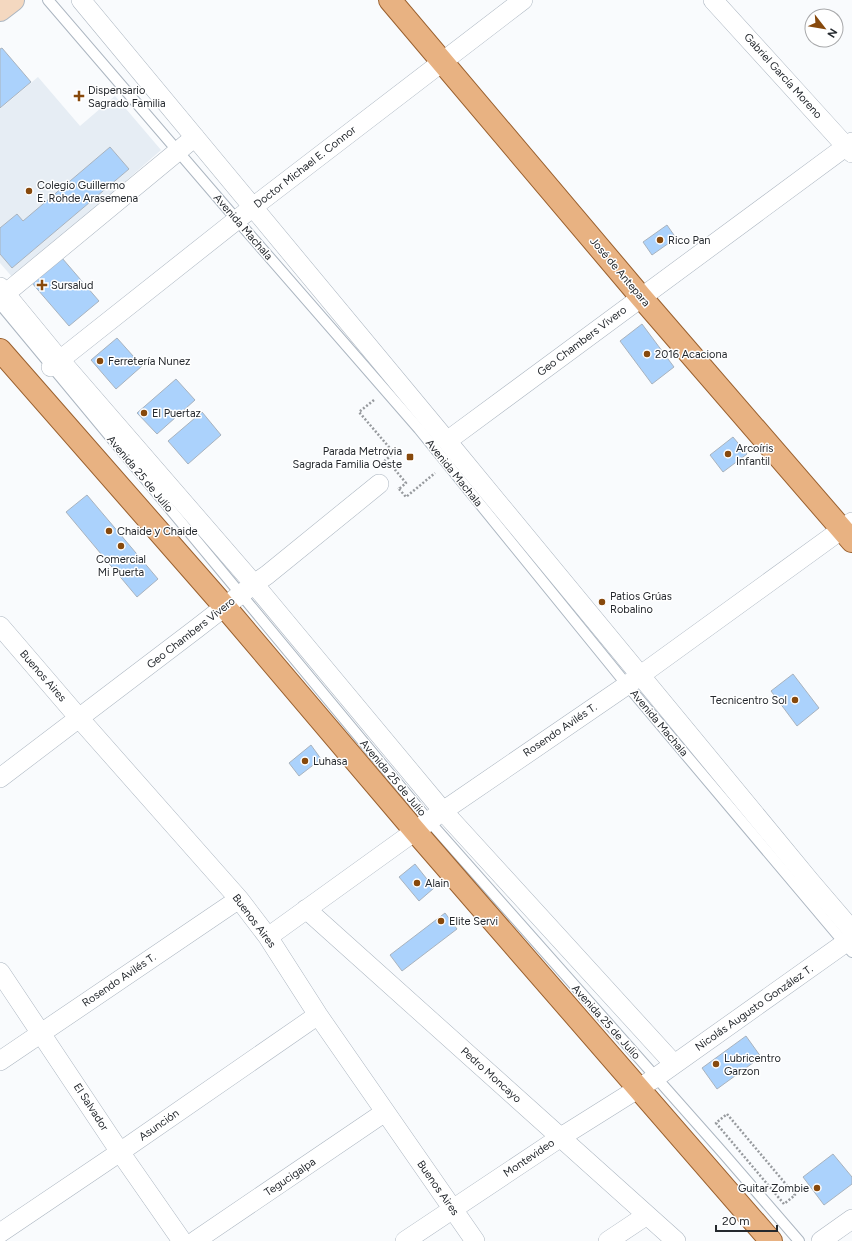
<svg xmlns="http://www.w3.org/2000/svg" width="852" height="1241" viewBox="0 0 852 1241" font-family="Figtree,sans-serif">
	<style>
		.built { fill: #e6edf4 }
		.building { fill: #abd2fc; stroke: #a9b3be }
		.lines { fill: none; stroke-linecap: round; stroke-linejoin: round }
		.lane-casing { stroke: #acb6c1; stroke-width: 12 }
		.street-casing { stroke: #acb6c1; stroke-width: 20 }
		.secondary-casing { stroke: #acb6c1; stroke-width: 24 }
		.primary-casing { stroke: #9a602e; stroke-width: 24 }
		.path { stroke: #979a9e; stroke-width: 2.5; stroke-dasharray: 2 2; stroke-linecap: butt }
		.lane { stroke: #fff; stroke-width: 10 }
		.street { stroke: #fff; stroke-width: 19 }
		.secondary { stroke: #f4d8c0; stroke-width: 22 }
		.primary { stroke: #e8b282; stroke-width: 22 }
		.poi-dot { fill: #87490c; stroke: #fff; stroke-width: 1.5 }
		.labels { text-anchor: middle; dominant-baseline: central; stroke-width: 3; stroke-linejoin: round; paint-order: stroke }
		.street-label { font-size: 11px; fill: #25292e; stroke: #fff }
		.poi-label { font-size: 11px; fill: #25292e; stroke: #fff; text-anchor: start }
	</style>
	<rect width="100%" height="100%" fill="#f9fbfd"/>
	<!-- built -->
	<path class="built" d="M38,77L80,126L115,96L161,150L14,279L0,263V254L12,268L129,169L110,147L23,221L17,214L0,228V109Z"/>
	<!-- building -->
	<path class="building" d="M2,48L31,82L0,108V49Z
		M110,147L129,169L12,268L0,254V228L17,214L23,221Z
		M667,225L676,238L652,255L643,242Z
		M62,258L99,301L69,326L32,283Z
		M642,324L674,367L652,384L620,341Z
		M117,338L142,366L116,389L91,360Z
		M176,379L195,400L157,434L137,413Z
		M202,412L221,435L188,464L168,441Z
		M733,437L747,454L723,472L710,455Z
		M87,495L158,579L137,597L66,512Z
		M793,674L819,708L797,726L771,691Z
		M311,745L321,759L299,776L289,763Z
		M415,864L434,888L419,901L399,877Z
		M445,913L457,929L402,971L390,955Z
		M746,1036L761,1057L717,1089L702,1068Z
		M833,1154L852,1177V1184L824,1205L803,1177Z"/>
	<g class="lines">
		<defs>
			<path id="lane" d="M48,0L237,220L419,429L627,685L852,952
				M0,304L429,821L723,1153L799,1241"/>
			<path id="street" d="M81,0L447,441L810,881L852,930
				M713,0L852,153
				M0,287L60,360L254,584L443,811L674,1064
				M5,294L195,137
				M51,367L253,207L523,0
				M447,441L852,142
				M0,626L79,718L239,899L268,937L318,1015L475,1241
				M0,778L196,629L254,584L267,575L379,484
				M306,909L676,1241
				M268,937L443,811L627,685L852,522
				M0,972L120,1152L182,1241
				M0,1061L239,899
				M0,1233L120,1152L318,1015
				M195,1241L385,1112
				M405,1241L561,1137L655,1078L852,938
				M608,1241L647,1215
				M821,1241L852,1219"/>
			<path id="secondary" d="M0,10L13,0"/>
			<path id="primary" d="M390,0L641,297L852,541
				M0,350L225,607L415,831L771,1241"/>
		</defs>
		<!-- lane casing -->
		<use href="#lane" class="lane-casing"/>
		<!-- street casing -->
		<use href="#street" class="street-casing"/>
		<!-- secondary casing -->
		<use href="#secondary" class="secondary-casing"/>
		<!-- primary casing -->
		<use href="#primary" class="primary-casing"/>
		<!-- path -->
		<path class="path" d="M374,400L359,412L394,453L381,464
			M395,464L392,466L406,483L399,489L398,488
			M399,489L406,497L435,473
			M727,1114L795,1195L784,1204L716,1123Z"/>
		<!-- lane -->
		<use href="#lane" class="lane"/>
		<!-- street -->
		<use href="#street" class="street"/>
		<!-- secondary -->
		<use href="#secondary" class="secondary"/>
		<!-- primary -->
		<use href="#primary" class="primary"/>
	</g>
	<!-- markers -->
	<g class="poi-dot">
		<path d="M77 90h4v4h4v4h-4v4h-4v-4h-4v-4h4z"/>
		<circle cx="29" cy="191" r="4"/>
		<circle cx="660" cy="240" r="4"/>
		<path d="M40 279h4v4h4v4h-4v4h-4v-4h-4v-4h4z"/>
		<circle cx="647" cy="354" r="4"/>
		<circle cx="100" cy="361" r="4"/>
		<circle cx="144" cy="413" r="4"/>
		<circle cx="728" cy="454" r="4"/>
		<rect x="406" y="453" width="8" height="8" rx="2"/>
		<circle cx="109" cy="531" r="4"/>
		<circle cx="121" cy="546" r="4"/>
		<circle cx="602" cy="602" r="4"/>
		<circle cx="795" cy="700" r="4"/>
		<circle cx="305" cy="761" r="4"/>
		<circle cx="417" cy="883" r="4"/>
		<circle cx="441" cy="921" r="4"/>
		<circle cx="716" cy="1064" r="4"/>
		<circle cx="817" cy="1188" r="4"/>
	</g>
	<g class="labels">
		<!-- street labels -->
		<g class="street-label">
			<text transform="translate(783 76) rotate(48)">Gabriel García Moreno</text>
			<text transform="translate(305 167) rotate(-38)">Doctor Michael E. Connor</text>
			<text transform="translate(243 227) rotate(49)">Avenida Machala</text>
			<text transform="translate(620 272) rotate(50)">José de Antepara</text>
			<text transform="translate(582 341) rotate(-37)">Geo Chambers Vivero</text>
			<text transform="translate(454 473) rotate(51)">Avenida Machala</text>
			<text transform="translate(140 474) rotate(50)">Avenida 25 de Julio</text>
			<text transform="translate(191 633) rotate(-38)">Geo Chambers Vivero</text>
			<text transform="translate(43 676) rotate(49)">Buenos Aires</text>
			<text transform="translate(659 723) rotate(50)">Avenida Machala</text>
			<text transform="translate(560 730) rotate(-34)">Rosendo Avilés T.</text>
			<text transform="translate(393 778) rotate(50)">Avenida 25 de Julio</text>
			<text transform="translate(254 921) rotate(53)">Buenos Aires</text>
			<text transform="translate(119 980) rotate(-34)">Rosendo Avilés T.</text>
			<text transform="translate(754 1008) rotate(-35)">Nicolás Augusto González T.</text>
			<text transform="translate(606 1022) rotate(48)">Avenida 25 de Julio</text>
			<text transform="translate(491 1075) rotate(42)">Pedro Moncayo</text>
			<text transform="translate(91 1107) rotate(57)">El Salvador</text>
			<text transform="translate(159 1125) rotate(-35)">Asunción</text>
			<text transform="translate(529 1158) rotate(-34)">Montevideo</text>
			<text transform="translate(290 1177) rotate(-34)">Tegucigalpa</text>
			<text transform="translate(438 1188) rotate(55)">Buenos Aires</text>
		</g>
		<!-- poi labels -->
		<g class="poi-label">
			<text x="88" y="90">Dispensario<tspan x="88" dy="13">Sagrado Familia</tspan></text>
			<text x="37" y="185">Colegio Guillermo<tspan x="37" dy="13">E. Rohde Arasemena</tspan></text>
			<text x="668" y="240">Rico Pan</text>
			<text x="51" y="285">Sursalud</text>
			<text x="655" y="354">2016 Acaciona</text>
			<text x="108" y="361">Ferretería Nunez</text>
			<text x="152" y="413">El Puertaz</text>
			<text x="736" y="448">Arcoíris<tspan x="736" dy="13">Infantil</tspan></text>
			<text x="402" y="451" text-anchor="end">Parada Metrovia<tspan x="402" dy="13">Sagrada Familia Oeste</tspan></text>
			<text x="117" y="531">Chaide y Chaide</text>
			<text x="121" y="559" text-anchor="middle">Comercial<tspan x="121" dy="13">Mi Puerta</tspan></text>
			<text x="610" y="596">Patios Grúas<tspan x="610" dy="13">Robalino</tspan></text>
			<text x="787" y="700" text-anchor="end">Tecnicentro Sol</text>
			<text x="313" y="761">Luhasa</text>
			<text x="425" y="883">Alain</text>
			<text x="449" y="921">Elite Servi</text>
			<text x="724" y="1058">Lubricentro<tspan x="724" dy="13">Garzon</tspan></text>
			<text x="809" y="1188" text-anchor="end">Guitar Zombie</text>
		</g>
	</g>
	<!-- north arrow -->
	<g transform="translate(824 28) rotate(121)"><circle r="19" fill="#ffffff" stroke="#a8a9ab"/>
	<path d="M0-3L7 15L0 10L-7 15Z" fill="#87490c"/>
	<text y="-6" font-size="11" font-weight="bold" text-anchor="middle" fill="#25292e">N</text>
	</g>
	<!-- scale -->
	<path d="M716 1225v6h61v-6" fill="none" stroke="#25292e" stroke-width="2"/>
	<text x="722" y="1225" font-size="12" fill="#25292e" stroke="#ffffff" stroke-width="3" paint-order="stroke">20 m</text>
</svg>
